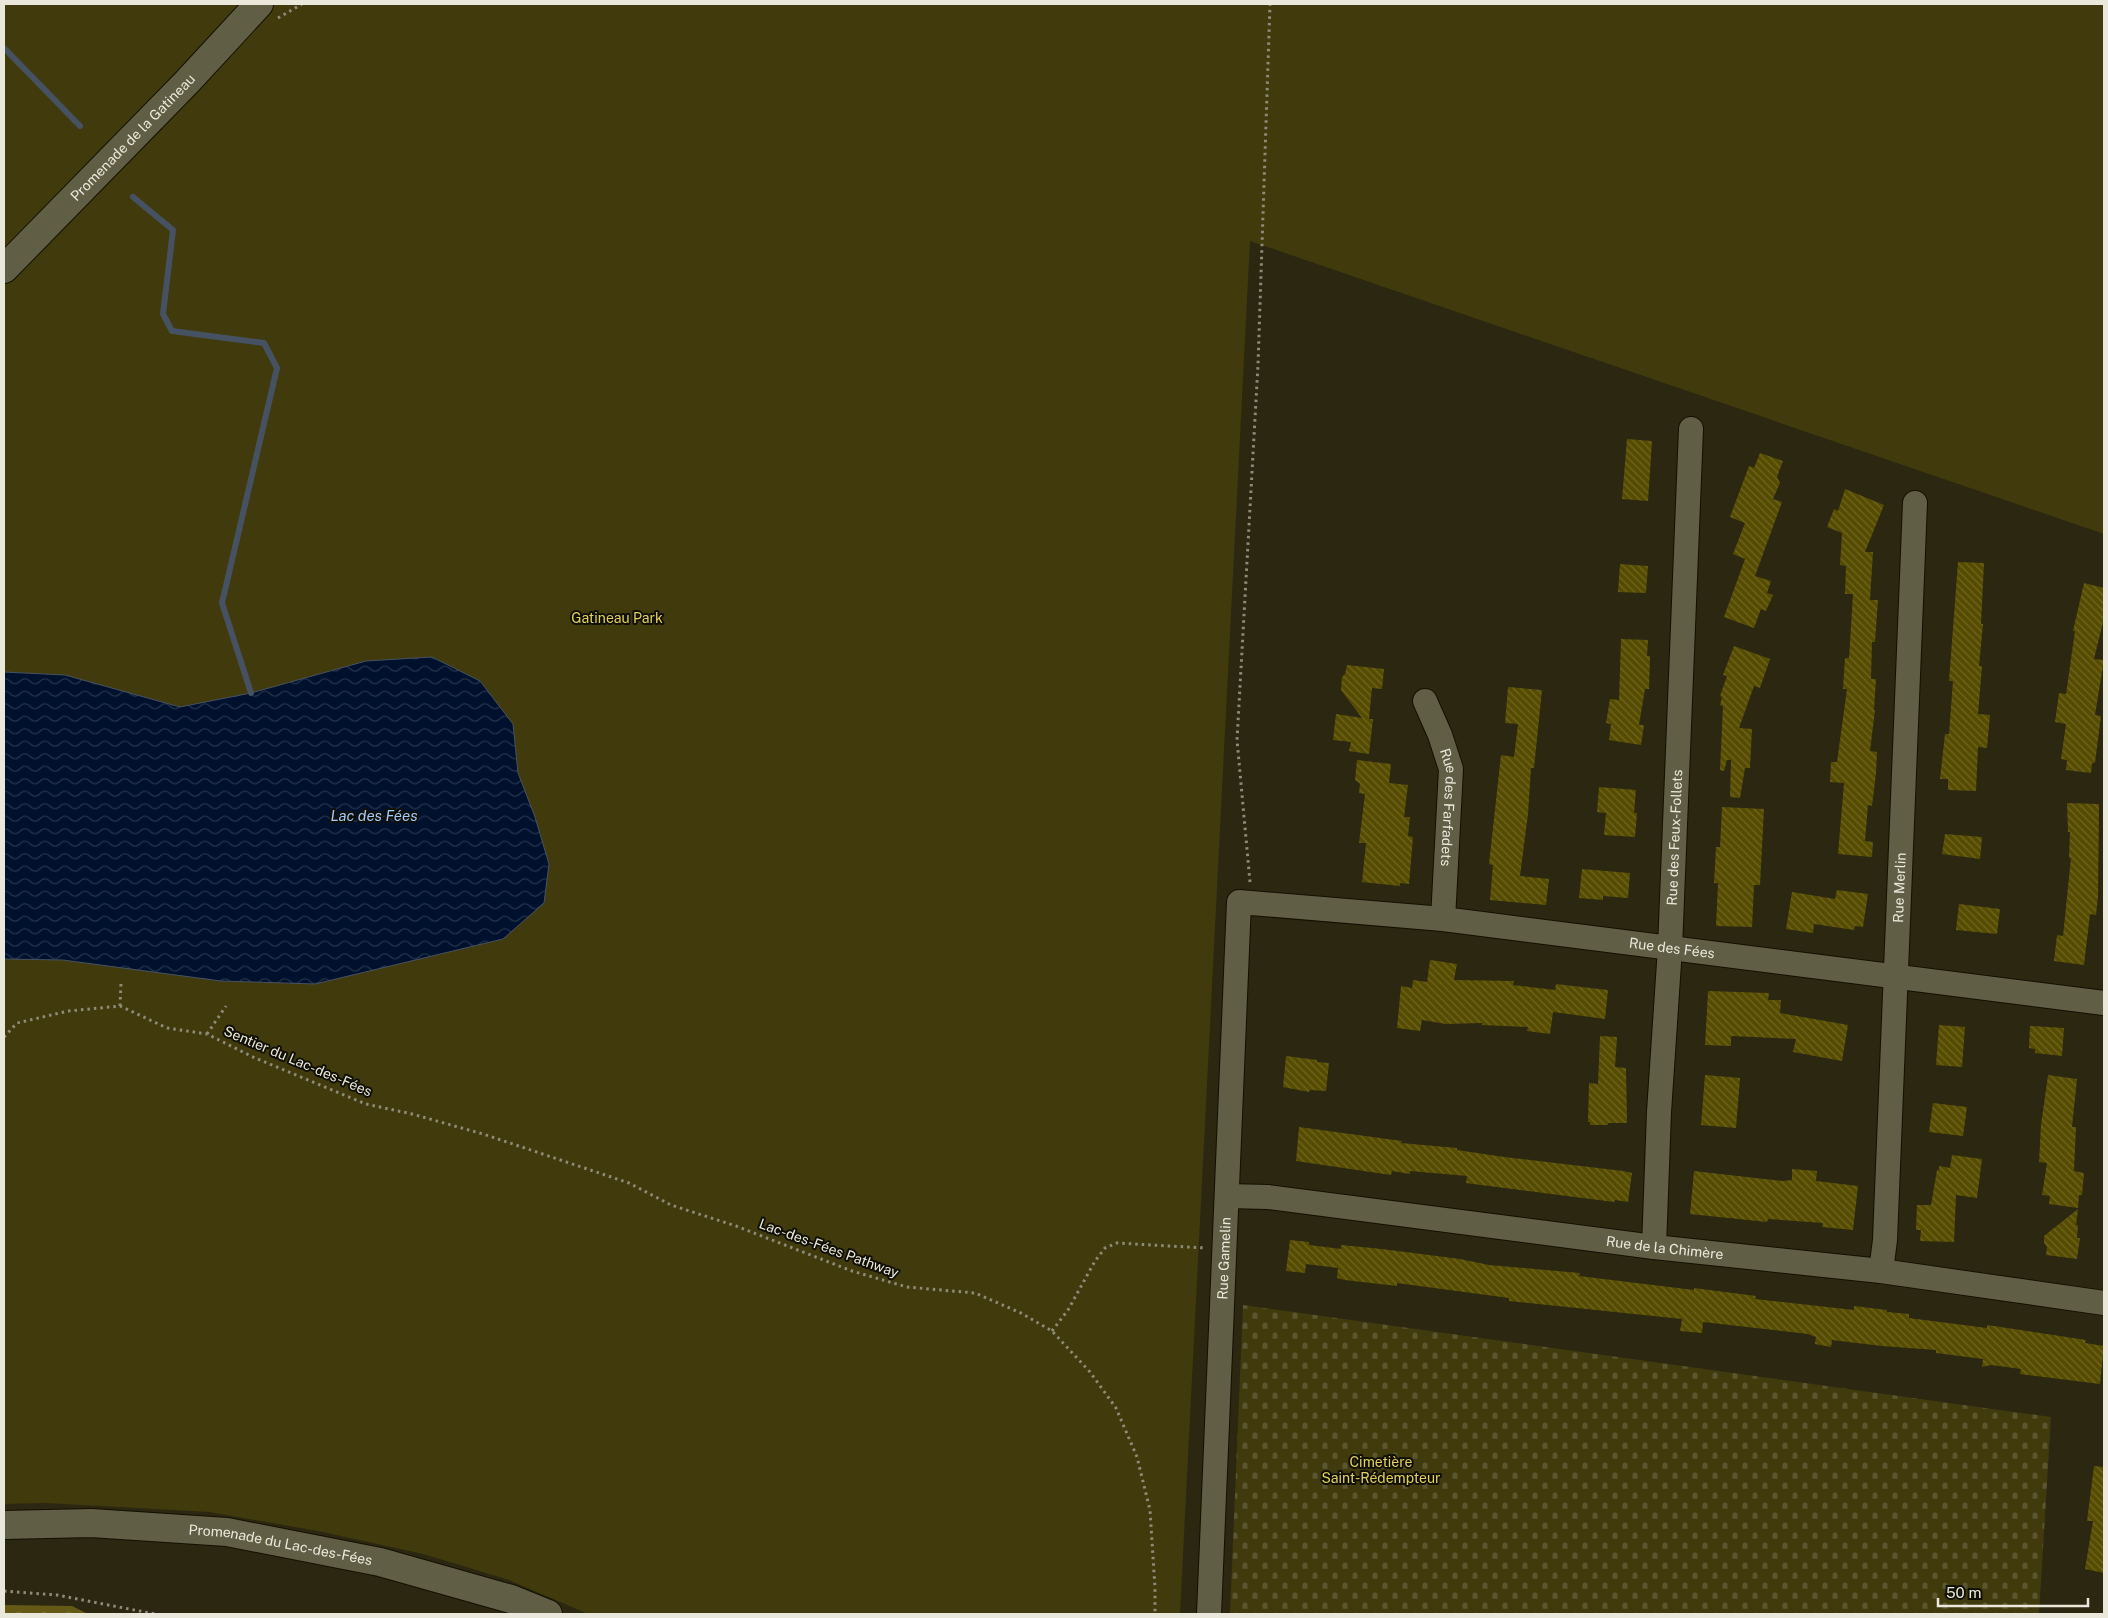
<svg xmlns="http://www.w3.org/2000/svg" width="2108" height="1618" viewBox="0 0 2108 1618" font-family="'Public Sans',sans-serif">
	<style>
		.forest { fill: url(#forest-crowns) }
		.cemetery { fill: url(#cemetery-stones) }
		.park { fill: #403a0d }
		.water { fill: url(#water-waves); stroke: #465262 }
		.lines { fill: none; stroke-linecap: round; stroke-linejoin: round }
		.stream { stroke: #465262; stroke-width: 6 }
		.building { fill: url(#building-back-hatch) }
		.street-casing { stroke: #131000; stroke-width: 26 }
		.secondary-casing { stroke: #131000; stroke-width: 30 }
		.path { stroke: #8e8b79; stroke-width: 3; stroke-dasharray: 2.5 4; stroke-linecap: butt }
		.street { stroke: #615e46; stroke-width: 24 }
		.secondary { stroke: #615e46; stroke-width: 28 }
		.labels { text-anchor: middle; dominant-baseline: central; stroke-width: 4; stroke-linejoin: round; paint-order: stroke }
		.street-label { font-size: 14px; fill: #eae8da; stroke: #111007 }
		.park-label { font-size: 14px; fill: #e1d05a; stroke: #111007 }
		.water-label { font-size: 15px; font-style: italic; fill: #a2cafc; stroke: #111007 }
	</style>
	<defs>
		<pattern id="forest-crowns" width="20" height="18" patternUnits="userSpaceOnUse" patternTransform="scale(1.25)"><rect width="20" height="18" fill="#645a15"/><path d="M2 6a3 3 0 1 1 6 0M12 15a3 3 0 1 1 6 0" fill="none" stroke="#7a7236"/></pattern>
		<pattern id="cemetery-stones" width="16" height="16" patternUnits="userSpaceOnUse" patternTransform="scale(1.25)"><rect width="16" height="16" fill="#403a0d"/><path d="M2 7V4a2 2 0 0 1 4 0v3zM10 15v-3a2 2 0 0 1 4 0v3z" fill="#5c5630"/></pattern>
		<pattern id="water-waves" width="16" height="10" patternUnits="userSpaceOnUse" patternTransform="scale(1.25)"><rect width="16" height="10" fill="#00112e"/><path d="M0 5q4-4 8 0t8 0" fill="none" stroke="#25344c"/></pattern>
		<pattern id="building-back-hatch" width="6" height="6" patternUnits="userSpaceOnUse" patternTransform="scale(1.25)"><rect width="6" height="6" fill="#564c00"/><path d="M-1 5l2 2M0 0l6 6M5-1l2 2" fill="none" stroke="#6e6625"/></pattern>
	</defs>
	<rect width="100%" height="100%" fill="#2b2711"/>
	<!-- forest -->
	<path class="forest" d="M4,1605L72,1606L88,1614H4Z"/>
	<!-- cemetery -->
	<path class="cemetery" d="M1243,1305L2051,1417L2039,1614H1230Z"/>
	<!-- park -->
	<path class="park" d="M4,4H2104V534L1250,241L1180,1614H588L509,1580L423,1554L318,1531L209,1512L46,1503L4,1504Z"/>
	<!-- water -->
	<path class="water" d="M432,657L480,681L513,724L518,773L535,817L549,864L544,903L503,939L315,984L221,981L63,960L4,959V672L65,675L180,707L251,693L366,661Z"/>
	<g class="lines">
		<!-- stream -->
		<path class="stream" d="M4,48L80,126
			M133,197L173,230L163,314L172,331L264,343L277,368L222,603L251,693"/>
	</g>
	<!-- building -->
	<path class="building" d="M1627,439L1652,441L1648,501L1622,499Z
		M1760,453L1783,461L1777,477L1780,483L1773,499L1782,502L1755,576L1771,581L1767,593L1773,595L1766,611L1761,609L1754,628L1724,617L1745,559L1733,554L1745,523L1730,517L1749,466L1754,468Z
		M1845,489L1884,505L1865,552H1873L1870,600H1878L1875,642H1872L1871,679H1876L1874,710H1875L1870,751L1877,752L1876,773L1872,806L1868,805L1865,841L1873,842L1872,857L1838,854L1844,783L1830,782L1831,762H1837L1847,689H1843L1845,658H1849L1853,594H1845L1846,566L1840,565L1842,533L1827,527L1834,509L1838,511Z
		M1958,562L1984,563L1981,624H1983L1979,666H1982L1978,714L1990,715L1987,748L1978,747L1976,791L1948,790V779H1940L1945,734H1949L1953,681H1949Z
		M1620,564L1648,566L1646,593L1618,592Z
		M2084,583L2104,588V618L2094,659L2104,660L2095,715L2101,716L2095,763H2092L2091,773L2066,770L2067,760L2061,759L2066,724L2055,722L2059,693L2066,694L2075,631H2073Z
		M1621,639L1648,640L1647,656H1650L1649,689H1645L1639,725H1644L1641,745L1609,740L1611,724L1606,723L1610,699L1619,700Z
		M1734,646L1770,659L1760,688L1754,686L1739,728L1752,729L1750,768H1745L1740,798L1730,797L1731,760H1727L1724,771L1720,770L1723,706L1720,705L1722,697L1720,696L1727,676L1723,675Z
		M1347,665L1384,669L1382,689L1372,688L1369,719H1373L1369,754L1349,751L1351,742L1333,740L1336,714L1362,718L1341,690L1342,677L1345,674Z
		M1508,687L1542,690L1534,768H1531L1528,814L1520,876L1549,879L1546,905L1490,900L1493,865L1489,864L1501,755L1514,757L1518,724L1505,723Z
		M1357,760L1391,764L1389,783L1408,785L1404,817H1410L1408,836L1413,837L1409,884L1400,883V886L1362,882L1366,843H1359L1365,794L1359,793L1360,784L1355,780Z
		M1599,787L1636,790L1634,813H1637L1635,837L1604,835L1606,813L1597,812Z
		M2067,803L2099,804L2098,896L2096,915L2090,914L2084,965L2054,961L2057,935L2063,936L2071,858H2069L2070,832H2068Z
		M1722,807L1764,809L1760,885H1754L1752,927L1716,926L1718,883H1714L1716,847H1720Z
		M1945,834L1982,837L1980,859L1942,854Z
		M1582,869L1630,873L1628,898L1603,896V900L1579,898Z
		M1837,890L1868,894L1863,927L1855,926L1854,930L1814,924L1813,933L1786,929L1792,892L1835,899Z
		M1959,904L2000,909L1997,934L1956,930Z
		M1430,960L1457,964L1454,980L1514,981L1513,985L1555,990L1556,984L1608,990L1605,1019L1553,1012L1550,1034L1527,1031L1528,1027L1482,1025V1023L1446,1024L1422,1020L1420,1031L1397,1028L1401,986L1412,988L1413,980L1427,982Z
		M1708,991L1769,993L1768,1000H1781L1780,1013L1848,1025L1842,1061L1793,1052L1796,1039L1731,1036V1046L1705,1045Z
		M1939,1025L1965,1027L1962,1067L1936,1065Z
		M2030,1026L2064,1028L2062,1056L2035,1053V1049L2029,1048Z
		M1600,1036L1617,1037L1615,1067L1626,1068L1627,1123H1608V1125H1590V1122H1588L1589,1083L1598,1084Z
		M1286,1056L1317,1060V1062L1329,1063L1326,1091L1310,1090L1309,1092L1283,1087Z
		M1705,1075L1740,1078L1736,1128L1701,1125Z
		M2048,1075L2077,1079L2072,1127H2076L2074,1171L2084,1173L2082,1195H2079L2078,1208L2049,1204L2050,1196L2042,1195L2047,1163L2039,1162L2041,1125Z
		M1933,1103L1967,1107L1963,1136L1929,1132Z
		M1299,1127L1402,1141L1401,1143L1457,1148V1150L1504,1157L1623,1171L1632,1173L1628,1202L1615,1200L1614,1202L1466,1183L1467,1176L1410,1171V1174L1392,1171L1391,1175L1296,1161Z
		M1952,1155L1982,1159L1977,1198L1956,1195L1954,1242L1920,1241L1921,1230H1916L1917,1205H1931L1937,1170H1939V1166L1950,1168Z
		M1792,1169L1817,1171L1816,1181L1858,1186L1853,1230L1822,1227L1823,1223L1768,1219L1767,1222L1690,1214L1694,1171L1783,1181L1792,1180Z
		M2078,1209L2076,1225H2078L2077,1238H2080L2077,1259L2046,1255L2047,1247L2044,1243V1236Z
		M1290,1240L1309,1242V1245L1341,1249V1245L1382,1249L1460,1259L1489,1265L1580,1273L1579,1276L1694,1290V1288L1756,1296L1755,1299L1854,1310V1306L1887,1310V1312L1909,1314V1318L1987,1328V1325L2086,1340L2085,1343L2104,1346L2100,1384L2020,1374L2021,1369L1991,1365L1982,1367L1983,1359L1936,1353V1350L1882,1346L1832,1340L1831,1347L1815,1344L1816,1337L1808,1334L1703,1322L1702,1333L1680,1331L1682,1319L1509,1301V1298L1397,1283V1286L1345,1280L1337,1278L1338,1268L1306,1264L1305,1273L1286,1271Z
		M2094,1466L2104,1467V1573L2085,1569L2093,1521H2087Z"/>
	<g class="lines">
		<defs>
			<g id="street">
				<path id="s1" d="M1425,701L1440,735L1451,769L1443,919"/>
				<path id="s2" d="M1227,1196L1268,1197L1654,1247L1881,1271L2104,1303"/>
				<path id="s3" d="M1654,1247L1659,1112L1670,948L1691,429"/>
				<path id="s4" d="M1881,1271L1885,1240L1915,503"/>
				<path id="s5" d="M1209,1614L1239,902L1443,919L2104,1003"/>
			</g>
			<g id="secondary">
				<path id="s6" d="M4,269L187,82L259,4"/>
				<path id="s7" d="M4,1525L91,1523L227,1532L380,1562L511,1599L548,1614"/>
			</g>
		</defs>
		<!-- street casing -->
		<use href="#street" class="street-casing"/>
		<!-- secondary casing -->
		<use href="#secondary" class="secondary-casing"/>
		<!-- path -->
		<path class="path" d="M278,18L302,4
			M1250,882L1237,740L1258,365L1270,4
			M120,1006L121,983
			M207,1034L226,1006
			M4,1037L17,1023L68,1011L120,1006L167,1028L207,1034L255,1058L366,1104L412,1114L483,1134L629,1183L671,1205L736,1226L852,1271L907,1287L975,1293L1021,1313L1052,1331L1090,1372L1116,1408L1137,1457L1150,1510L1155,1588V1614
			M1052,1331L1068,1310L1095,1261L1105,1248L1117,1243L1205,1248
			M4,1591L57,1595L155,1614"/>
		<!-- street -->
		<use href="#street" class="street"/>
		<!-- secondary -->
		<use href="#secondary" class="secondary"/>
	</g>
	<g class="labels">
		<!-- street labels -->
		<g class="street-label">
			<text stroke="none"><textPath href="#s6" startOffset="184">Promenade de la Gatineau</textPath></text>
			<text stroke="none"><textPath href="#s1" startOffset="111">Rue des Farfadets</textPath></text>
			<text stroke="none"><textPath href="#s3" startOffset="410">Rue des Feux-Follets</textPath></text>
			<text stroke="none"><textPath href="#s4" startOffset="384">Rue Merlin</textPath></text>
			<text stroke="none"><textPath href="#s5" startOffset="1148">Rue des Fées</textPath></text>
			<text transform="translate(298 1061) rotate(23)">Sentier du Lac-des-Fées</text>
			<text transform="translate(829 1248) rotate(20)">Lac-des-Fées Pathway</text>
			<text stroke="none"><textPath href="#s2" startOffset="441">Rue de la Chimère</textPath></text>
			<text stroke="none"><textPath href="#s5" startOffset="356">Rue Gamelin</textPath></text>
			<text stroke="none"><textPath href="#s7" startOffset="278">Promenade du Lac-des-Fées</textPath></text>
		</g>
		<!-- park labels -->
		<g class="park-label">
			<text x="617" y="618">Gatineau Park</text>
			<text x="1381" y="1462">Cimetière<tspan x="1381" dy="16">Saint-Rédempteur</tspan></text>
		</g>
		<!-- water labels -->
		<g class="water-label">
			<text x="374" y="815">Lac des Fées</text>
		</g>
	</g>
	<!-- border -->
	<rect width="2108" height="1618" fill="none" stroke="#eae8da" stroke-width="10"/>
	<!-- scale -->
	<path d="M1938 1598v8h150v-8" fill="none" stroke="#eae8da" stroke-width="2.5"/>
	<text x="1946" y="1598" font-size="15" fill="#eae8da" stroke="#111007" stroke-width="4" paint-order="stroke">50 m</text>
</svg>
